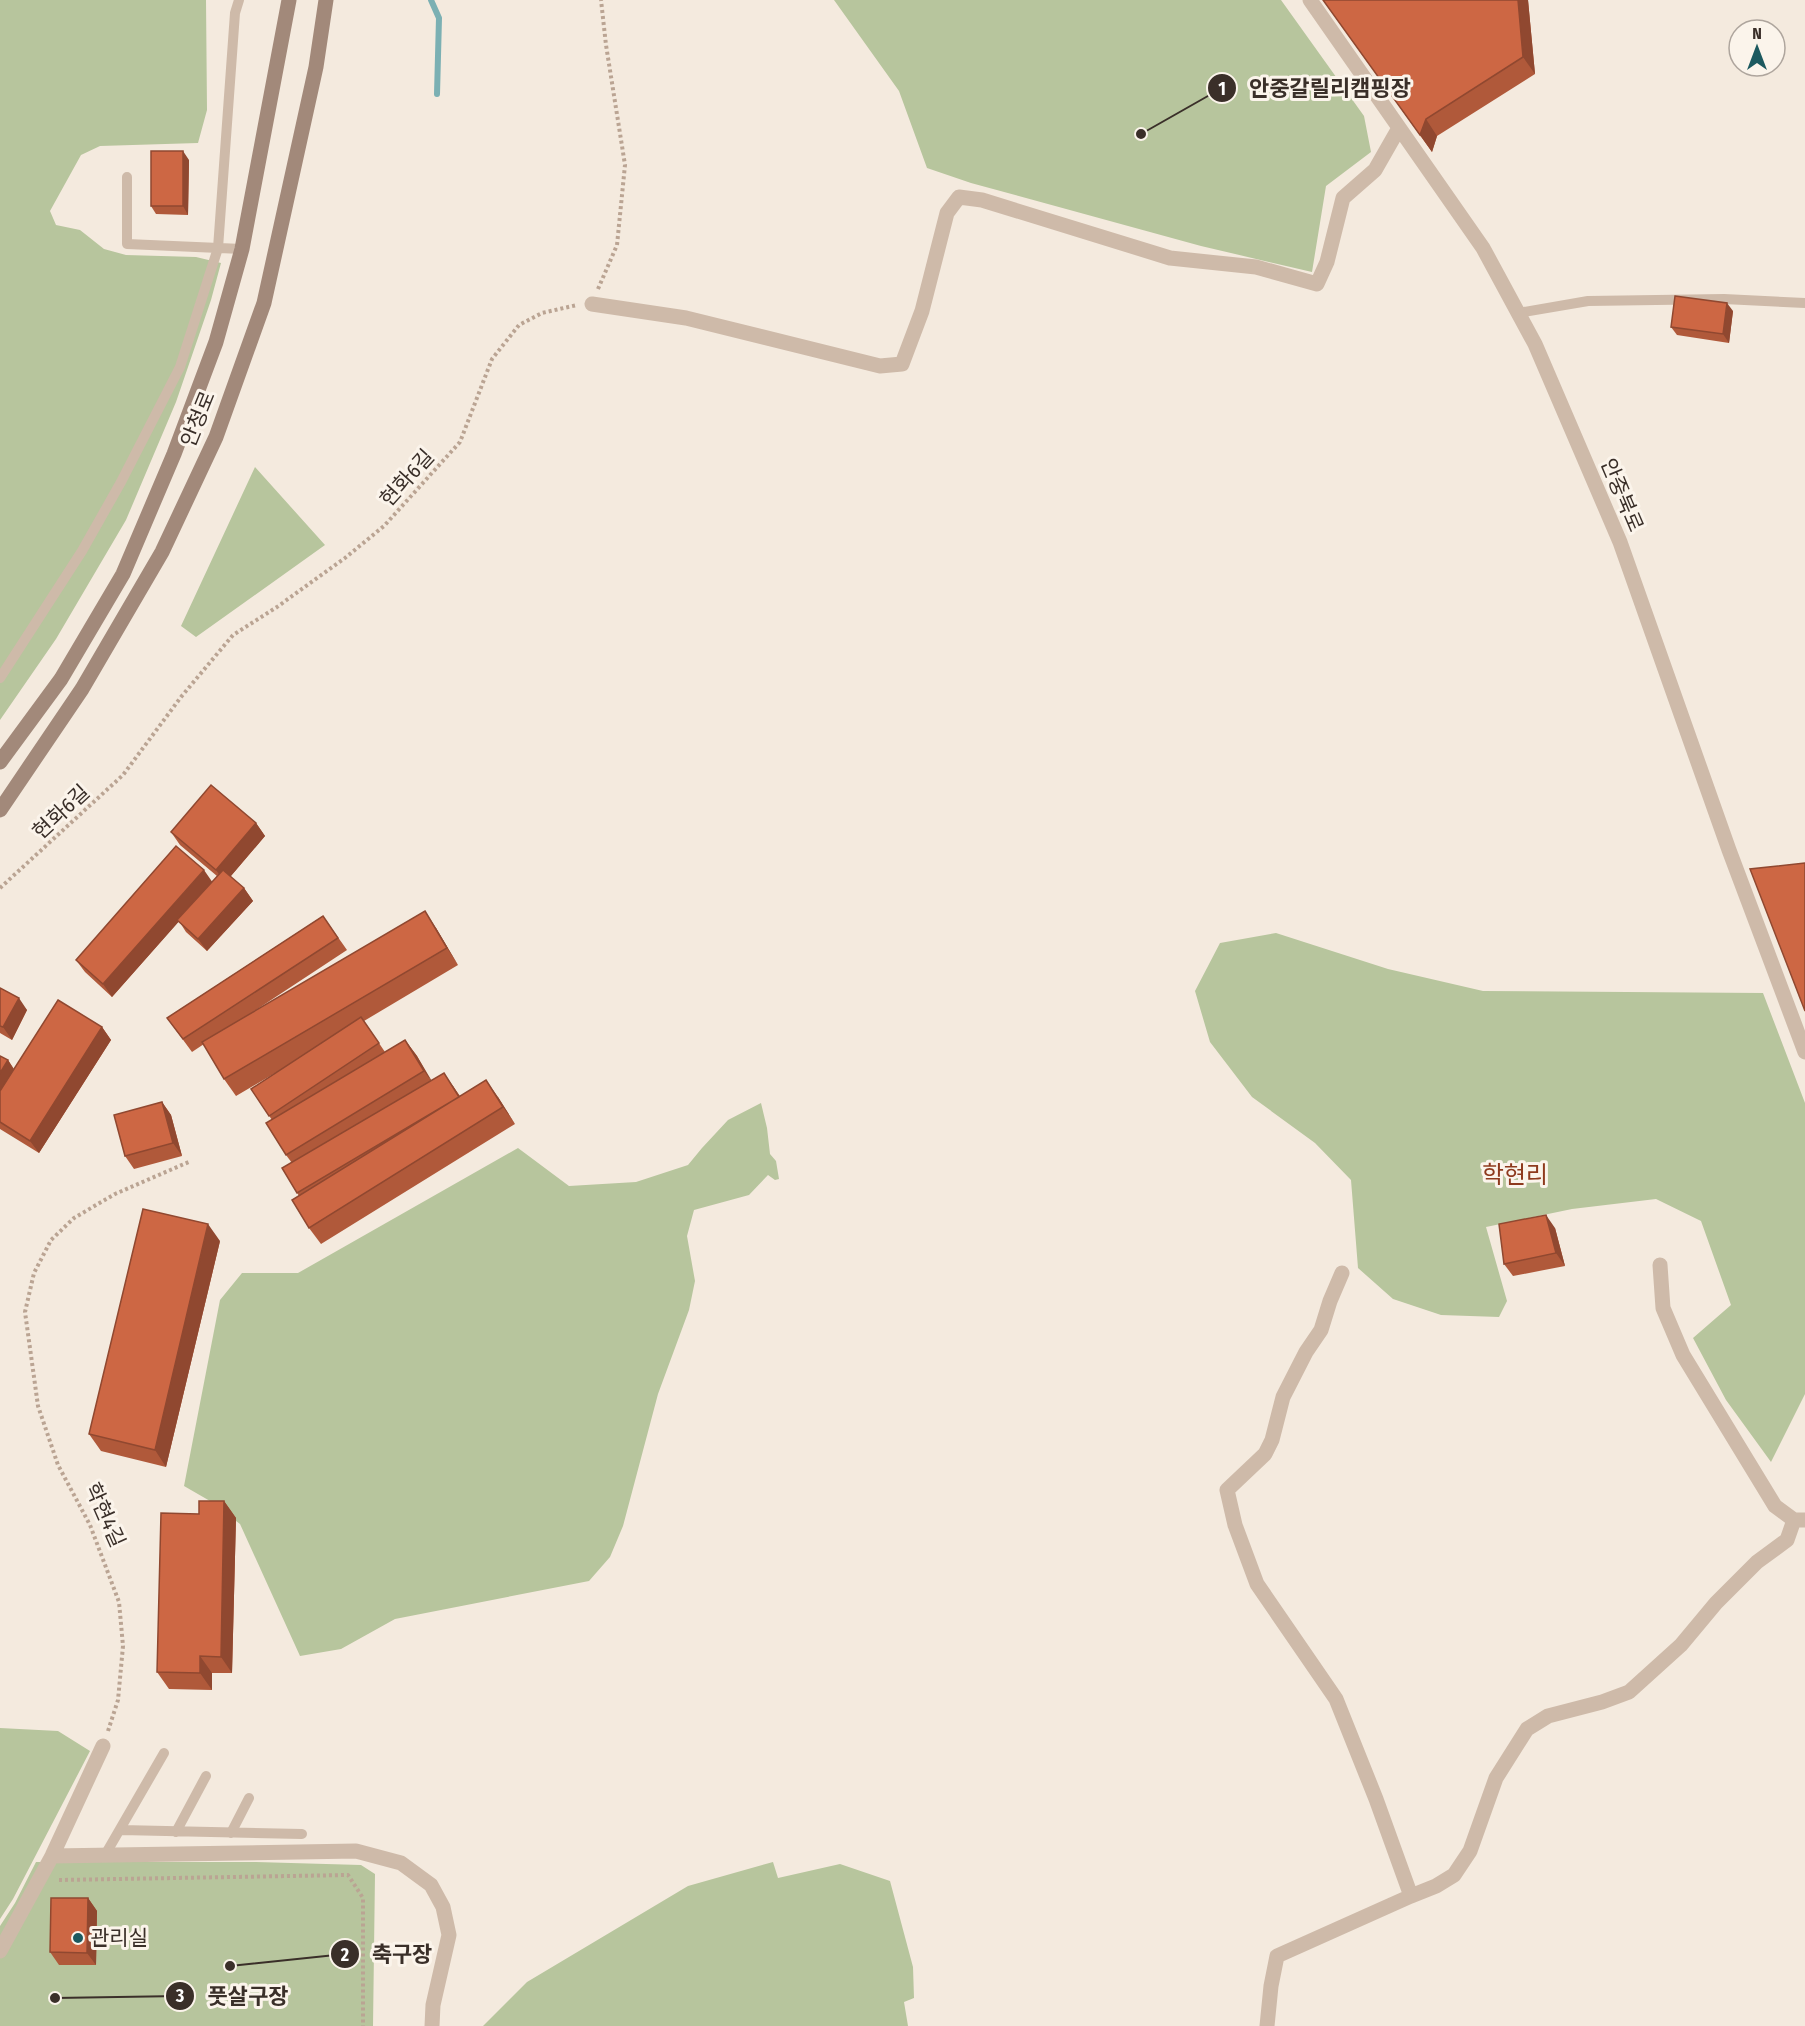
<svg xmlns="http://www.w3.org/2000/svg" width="1805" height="2026" viewBox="0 0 1805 2026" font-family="'Fira Sans Condensed','Noto Sans KR',sans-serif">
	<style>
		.green { fill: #b7c59d }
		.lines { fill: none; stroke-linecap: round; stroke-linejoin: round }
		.stream { stroke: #7bb0b3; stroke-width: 6 }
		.path { stroke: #baa493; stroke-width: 4; stroke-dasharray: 3 3; stroke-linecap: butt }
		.lane { stroke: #cebaa9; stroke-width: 10 }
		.street { stroke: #cebaa9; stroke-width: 15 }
		.secondary { stroke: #a2897a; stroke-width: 15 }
		.wall { fill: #b0593a }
		.shaded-wall { fill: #904830 }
		.building { fill: #cd6744; stroke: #904830; stroke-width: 1.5 }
		.poi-dot { fill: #1c595f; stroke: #fbf4eb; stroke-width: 2 }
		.labels { text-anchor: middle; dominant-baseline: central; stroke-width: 6; stroke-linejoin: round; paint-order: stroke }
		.street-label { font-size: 21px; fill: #3a2f29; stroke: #fbf4eb }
		.poi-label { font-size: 21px; fill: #3a2f29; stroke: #fbf4eb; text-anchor: start }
		.quarter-label { font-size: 24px; fill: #8e3a1d; stroke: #fbf4eb }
		.leader { fill: none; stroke: #3a2f29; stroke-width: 2 }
		.callout-dot { fill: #3a2f29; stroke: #fbf4eb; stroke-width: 2 }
		.mark-label { font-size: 18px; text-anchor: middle; font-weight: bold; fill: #fff }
		.callout-label { font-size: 22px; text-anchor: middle; font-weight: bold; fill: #3a2f29; stroke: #fbf4eb; stroke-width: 6; stroke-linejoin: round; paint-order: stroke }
	</style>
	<rect width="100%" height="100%" fill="#f4eade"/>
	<!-- green -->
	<path class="green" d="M0,0H206L207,110L198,143L100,146L81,155L50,211L56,225L80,230L104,249L126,255L196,257L221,263L211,300L176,402L126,520L56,639L0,720Z
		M834,0H1281L1364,116L1371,152L1326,186L1312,272L1201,246L971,183L927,168L899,91Z
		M255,467L325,545L196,637L181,626Z
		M1276,933L1388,969L1483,991L1763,993L1805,1103V1394L1771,1462L1726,1400L1693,1338L1731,1305L1701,1221L1656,1199L1572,1209L1486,1227L1507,1301L1499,1317L1441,1315L1393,1299L1358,1268L1351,1180L1315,1143L1252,1097L1210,1042L1195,991L1220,943Z
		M761,1103L767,1128L770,1154L776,1161L779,1179L775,1180L768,1175L749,1195L694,1210L687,1236L695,1281L689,1310L658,1394L623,1526L610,1557L589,1581L395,1619L341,1649L300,1656L240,1524L210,1501L184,1486L220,1300L242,1273H298L518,1148L569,1186L636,1182L688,1165L702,1148L728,1120Z
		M0,1728L58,1731L90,1751L13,1899L0,1919Z
		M36,1862H256L361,1865L375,1874L373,2026H0V1926L15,1903Z
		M773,1862L778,1878L840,1864L890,1881L913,1967L914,1998L904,2002L908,2026H483L527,1982L688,1886Z"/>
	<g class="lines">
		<!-- stream -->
		<path class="stream" d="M431,0L439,18L437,94"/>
		<!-- path -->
		<path class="path" d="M598,289L617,245L625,165L606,45L601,0
			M0,888L123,775L181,697L233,635L277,607L345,558L384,526L460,442L492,359L519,325L542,313L577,305
			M108,1731L118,1700L123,1646L119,1602L90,1525L58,1465L38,1406L25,1312L34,1273L51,1240L74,1218L115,1194L191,1161
			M59,1880L348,1875L363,1898V2026"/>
		<!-- lane -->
		<path class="lane" d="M127,177V244L242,249
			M1518,313L1588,301L1724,299L1805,303
			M0,678L82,551L121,482L180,367L218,248L235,13L239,0
			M121,1830L302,1834
			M176,1832L206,1776
			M231,1833L249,1798
			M105,1855L164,1753"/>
		<!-- street -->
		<path class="street" d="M1310,0L1483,248L1535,344L1620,542L1729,850L1805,1052
			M592,304L686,318L880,366L902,364L922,311L947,213L959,197L982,200L1170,258L1256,267L1317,284L1327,262L1343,198L1375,170L1399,128
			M1660,1265L1663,1308L1683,1355L1775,1506L1794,1520H1805
			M52,1856L356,1851L401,1863L431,1885L443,1907L449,1935L433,2005L432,2026
			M1411,1896L1436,1886L1454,1875L1470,1851L1496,1778L1527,1729L1548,1716L1602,1702L1629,1692L1681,1645L1716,1603L1757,1562L1787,1540L1794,1520
			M0,1951L52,1856L103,1746
			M1267,2026L1271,1986L1277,1956L1411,1896L1376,1799L1336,1699L1257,1584L1235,1525L1227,1490L1265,1454L1272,1440L1283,1397L1306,1352L1321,1330L1330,1301L1342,1273"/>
		<!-- secondary -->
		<path class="secondary" d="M0,762L61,679L123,574L174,454L216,342L242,249L289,0
			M0,810L82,689L162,552L216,437L264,303L316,67L326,0"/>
	</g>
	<!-- wall -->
	<path class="wall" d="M1323,0H1528L1535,74L1437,136L1432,152Z
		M189,160L188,215L156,214L151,206Z
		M1733,311L1729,343L1677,335L1671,327Z
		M256,823L265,836L230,877L244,888L253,901L207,951L186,932L179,921L112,997L85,972L76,960L212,882L217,876L180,845L171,832Z
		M323,916L347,950L253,1012L436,928L458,965L364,1021L385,1052L405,1040L417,1056L431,1081L453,1086L460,1096L498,1097L515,1124L321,1244L309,1228L299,1196L282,1168L292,1163L286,1155L272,1120L251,1089L282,1069L236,1096L224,1079L204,1044L192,1052L167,1018Z
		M0,988L27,1010L12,1040L0,1033Z
		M102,1027L111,1040L39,1153L0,1129V1056L8,1060L14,1069Z
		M162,1102L171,1115L182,1156L134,1169L125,1156Z
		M1555,1228L1565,1266L1513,1276L1504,1264Z
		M220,1241L166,1467L101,1451L89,1434Z
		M224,1501L236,1518L232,1673H212V1690L169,1689L157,1672L199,1514Z
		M88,1898L97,1911L96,1965H59L50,1952Z"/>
	<!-- shaded-wall -->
	<path class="shaded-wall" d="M1518,0H1528L1535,74L1523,57Z
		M1426,119L1437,136L1432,152L1420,135Z
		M183,151L189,160L188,215L183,206Z
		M1727,303L1733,311L1729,343L1723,334Z
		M256,823L265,836L225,883L216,870Z
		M204,870L213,883L112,997L103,984Z
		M244,888L253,901L207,951L198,939Z
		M425,911L436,928L458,965L447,948Z
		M19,998L27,1010L12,1040L3,1027Z
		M102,1027L111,1040L39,1153L30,1141Z
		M405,1040L417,1056L436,1088L424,1071Z
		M8,1060L16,1073L0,1100V1073Z
		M444,1073L453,1086L468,1110L459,1098Z
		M486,1080L498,1097L515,1124L503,1107Z
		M162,1102L171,1115L182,1156L173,1143Z
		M1546,1215L1555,1228L1565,1266L1556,1253Z
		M208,1224L220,1241L166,1467L155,1450Z
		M224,1501L236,1518L232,1673L221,1657Z
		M200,1656L212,1673V1690L200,1673Z
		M88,1898L97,1911L96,1965L87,1953Z"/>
	<!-- building -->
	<path class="building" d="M1323,0H1518L1523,57L1426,119L1420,135Z
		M151,151H183V206H151Z
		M1675,296L1727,303L1723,334L1671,327Z
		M211,785L256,823L216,870L171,832Z
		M176,846L204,870L103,984L76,960Z
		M1805,863V1011L1750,869Z
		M223,870L244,888L198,939L177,920Z
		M425,911L447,948L224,1079L202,1042Z
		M323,916L338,938L183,1039L167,1018Z
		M0,988L19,998L3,1027L0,1026Z
		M58,1000L102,1027L30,1141L0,1122V1091Z
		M361,1017L379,1043L269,1116L251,1089Z
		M405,1040L424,1071L286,1155L266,1123Z
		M0,1056L8,1060L0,1073Z
		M444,1073L459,1097L297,1193L282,1168Z
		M486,1080L503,1107L309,1228L292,1200Z
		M162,1102L173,1143L125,1156L114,1115Z
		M143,1209L208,1224L155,1450L89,1434Z
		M1546,1215L1556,1253L1504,1264L1499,1224Z
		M199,1501H224L221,1657L200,1656V1673L157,1672L161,1513L199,1514Z
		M51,1898H88L87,1953L50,1952Z"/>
	<!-- markers -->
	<circle class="poi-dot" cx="78" cy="1938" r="6"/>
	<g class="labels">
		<!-- street labels -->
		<g class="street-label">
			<text transform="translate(198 419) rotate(-68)">안청로</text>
			<text transform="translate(407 478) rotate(-48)">현화6길</text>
			<text transform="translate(1622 495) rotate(67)">안중북로</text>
			<text transform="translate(61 812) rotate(-43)">현화6길</text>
			<text transform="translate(105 1515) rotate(66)">학현4길</text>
		</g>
		<!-- poi labels -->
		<g class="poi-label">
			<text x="90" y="1938">관리실</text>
		</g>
		<!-- quarter labels -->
		<g class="quarter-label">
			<text x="1515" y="1175">학현리</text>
		</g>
	</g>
	<!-- callouts -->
	<path class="leader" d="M1141 134L1222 88M230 1966L345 1954M55 1998L180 1996"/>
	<g class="callout-dot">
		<circle cx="1141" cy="134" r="6"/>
		<circle cx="230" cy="1966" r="6"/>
		<circle cx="55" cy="1998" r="6"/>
		<circle cx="1222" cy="88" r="15"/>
		<circle cx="345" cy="1954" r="15"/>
		<circle cx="180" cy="1996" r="15"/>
	</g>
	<g class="mark-label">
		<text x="1222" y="95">1</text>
		<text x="345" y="1961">2</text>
		<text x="180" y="2002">3</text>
	</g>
	<g class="callout-label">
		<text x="1330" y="96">안중갈릴리캠핑장</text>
		<text x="402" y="1962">축구장</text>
		<text x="248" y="2004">풋살구장</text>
	</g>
	<!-- north arrow -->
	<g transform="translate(1757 48)"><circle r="28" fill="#fbf4eb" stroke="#aea59d" stroke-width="1.5"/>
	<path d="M0-4.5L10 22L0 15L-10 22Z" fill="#1c595f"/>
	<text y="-9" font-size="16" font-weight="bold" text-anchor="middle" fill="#3a2f29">N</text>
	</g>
</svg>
